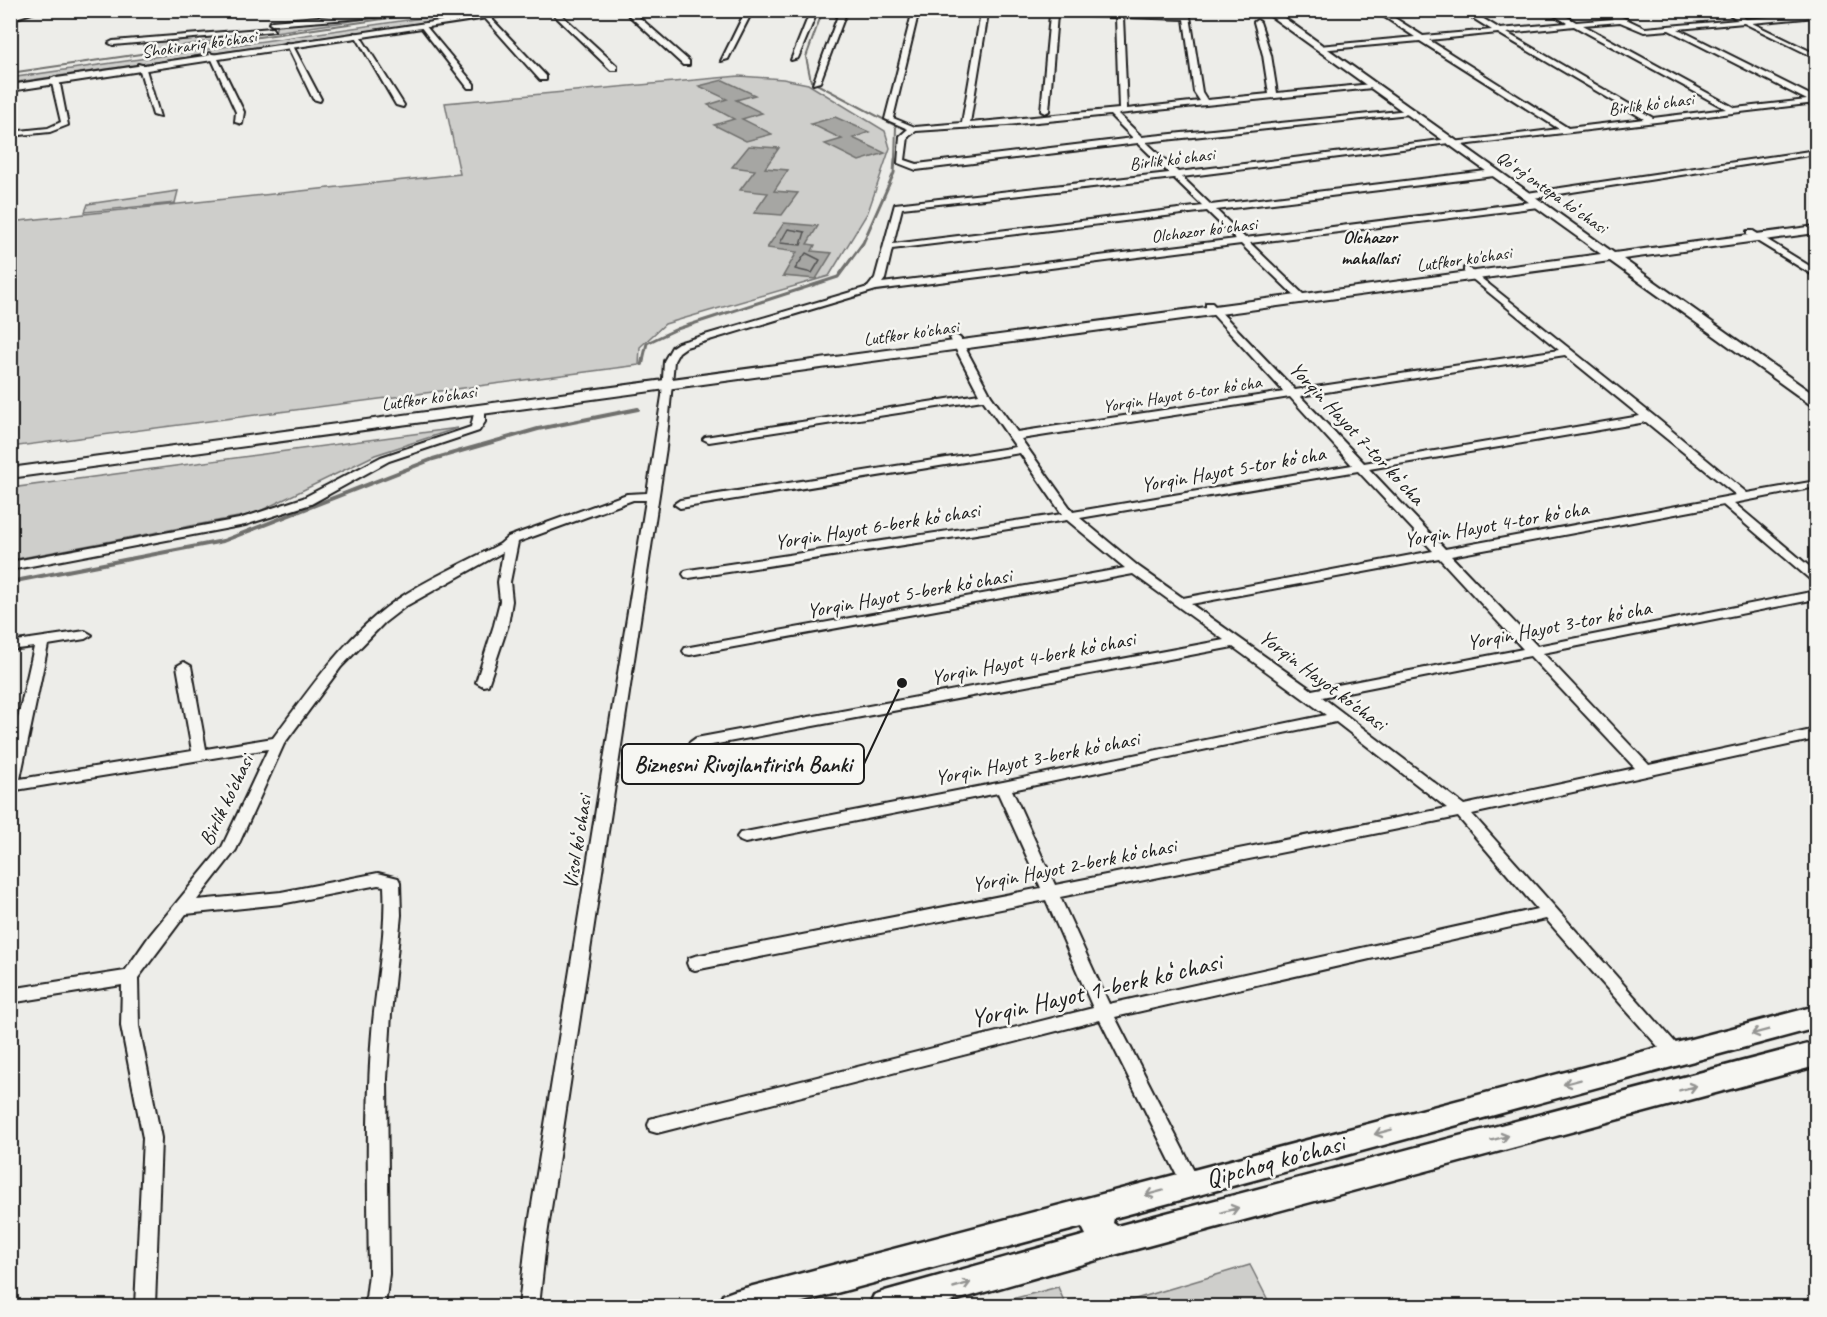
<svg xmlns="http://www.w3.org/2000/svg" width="1827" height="1317" viewBox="0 0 1827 1317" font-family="Caveat,sans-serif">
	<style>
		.green { fill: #cececb; stroke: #757574; stroke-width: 1.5 }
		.water { fill: #a6a6a3; stroke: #6f6f6d; stroke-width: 1.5 }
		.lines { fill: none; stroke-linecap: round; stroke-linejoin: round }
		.shore { stroke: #535352; stroke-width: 1.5 }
		.stream-far2 { stroke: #6f6f6d; stroke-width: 2 }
		.stream-far1 { stroke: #6f6f6d; stroke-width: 3 }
		.stream { stroke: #6f6f6d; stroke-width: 4 }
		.street-casing { stroke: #1c1c1c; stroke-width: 4 }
		.secondary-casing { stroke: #1c1c1c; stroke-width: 4 }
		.primary-casing { stroke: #1c1c1c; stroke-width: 5 }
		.street { fill: #f6f6f2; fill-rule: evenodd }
		.secondary { fill: #f6f6f2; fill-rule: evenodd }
		.primary { fill: #f6f6f2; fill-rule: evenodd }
		.oneway { stroke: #949492 }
		.labels { text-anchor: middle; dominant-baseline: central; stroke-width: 5; stroke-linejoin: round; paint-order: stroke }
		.far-street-label { font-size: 18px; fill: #1c1c1c; stroke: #f6f6f2 }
		.far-neighbourhood-label { font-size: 18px; font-weight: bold; fill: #1c1c1c; stroke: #f6f6f2 }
		.street-label { font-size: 21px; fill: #1c1c1c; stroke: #f6f6f2 }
		.near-street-label { font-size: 26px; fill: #1c1c1c; stroke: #f6f6f2 }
		.leader { fill: none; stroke: #1c1c1c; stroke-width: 2 }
		.callout-dot { fill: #1c1c1c; stroke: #f6f6f2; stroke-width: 2 }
		.callout { fill: #f6f6f2; stroke: #1c1c1c; stroke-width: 2 }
		.callout-label { font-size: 22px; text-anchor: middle; font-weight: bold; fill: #1c1c1c }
	</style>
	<rect width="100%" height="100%" fill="#edede9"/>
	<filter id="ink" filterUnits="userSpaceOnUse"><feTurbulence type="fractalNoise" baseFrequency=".0167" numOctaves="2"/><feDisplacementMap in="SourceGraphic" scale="12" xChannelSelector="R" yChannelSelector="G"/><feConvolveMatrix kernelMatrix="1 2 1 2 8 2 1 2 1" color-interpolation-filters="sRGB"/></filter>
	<g filter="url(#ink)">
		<!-- green -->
		<path class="green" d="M469,11H504L11,83L10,78Z
			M393,15L144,51V42L275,32L277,24L284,23Z
			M739,76L783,79L808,84L885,131L890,148L868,212L829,276L665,324L640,347L639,365L11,447L10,222L460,174L445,103Z
			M178,191L175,203L85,212L88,204Z
			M458,428L375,455L254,514L11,560V488Z
			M1250,1265L1271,1306H1112Z
			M1058,1287L1066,1306H985Z"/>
		<!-- water -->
		<path class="water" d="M723,80L755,95L736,100L762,113L742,119L772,134L746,141L714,125L734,119L708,105L727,99L699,86Z
			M835,117L869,132L853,138L885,153L859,161L825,144L842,139L811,124Z
			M749,146L779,148L765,168L788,170L774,191L798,193L782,215L754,213L768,193L740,190L755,170L732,167Z
			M784,223L818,226L807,244L815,245L812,251L832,253L816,279L783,276L797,252L767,248Z"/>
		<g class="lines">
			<!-- shore -->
			<path class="shore" d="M788,229L805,232L801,245L780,243Z
				M806,253L820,260L812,273L795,269Z"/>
			<!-- stream-far2 -->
			<path class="stream-far2" d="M823,10L806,57L811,81L896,126L895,160
				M10,73L445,10"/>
			<!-- stream-far1 -->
			<path class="stream-far1" d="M643,360L647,343L677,329L838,277L863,243L894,173L895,159"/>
			<!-- stream -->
			<path class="stream" d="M642,364L643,359
				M10,582L223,541L433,459L538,429L638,409"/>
			<defs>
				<path id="street" d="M397,10L387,16L272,25L269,23L272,21Z
					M549,10H556L617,66V70H611Z
					M623,10H631L689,61V65H683Z
					M746,10H753L728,59L721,61Z
					M811,10H818L798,58L791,60Z
					M840,10H847L820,82L813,84Z
					M913,10H919L893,118L915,127L962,123L981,12L965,10L1116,13V10H1122V13L1183,15V10H1189L1202,92L1207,100L1269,94L1263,55L1254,22L1257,20L1260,22L1271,55L1277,93L1372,84L1376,86L1372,88L1118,114L1142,137L1409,110L1413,112L1409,114L1146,142L1178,172L1449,139L1453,142L1559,129L1420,41L1319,50L1315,48L1319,46L1415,37L1374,10H1382L1423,36L1492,30L1460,10H1469L1500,29L1567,23L1546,10H1555L1576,22L1613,19L1597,10H1607L1645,28L1738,20L1723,10H1732L1746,19L1816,13V17L1752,23L1816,54V58L1744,23L1678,29L1816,98V103L1453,146L1449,143L1182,177L1211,205L1494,170L1498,173L1494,176L1216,210L1245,238L1538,201L1542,204L1538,207L1250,243L1306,297L1308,299L1303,302L1300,301L1241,244L876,290L686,347L679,352L674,361L666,448L546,1242L539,1306H519L526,1242L646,500H633L518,542L510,582L512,601L508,625L488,685L483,686L476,682L494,625L500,601L498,582L503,552L406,606L384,623L341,667L284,744L236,850L197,900L281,892L378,873L398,878L400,882L401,915L391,1014L387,1079L389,1274L385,1306H365L369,1274C368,1198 366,1122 371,1046C374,993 387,939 384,886L378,885L281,904L186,914L138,978L139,1026L161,1138L155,1306H135L143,1138L121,1026L122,985L10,1003V989L125,971L150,935L222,847L268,749L10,791V754L34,647L10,650V642L85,631L92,635L85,639L48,645L20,779L192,751L177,666L184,662L191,666L206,749L273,738C310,689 345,636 395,601C425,580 466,562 500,544L508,537L627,494L647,493L662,396L664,361L672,347L678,343L868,287L875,278L895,204L1169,173L1138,143L916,170L898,163L900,136L908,129L885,119ZM988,13L1050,15L1041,111L1045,113L1049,111L1057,15L1116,17L1119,109L970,123ZM1123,17L1184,19L1194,92L1200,101L1127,109ZM1620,22L1644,32L1669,30L1807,100L1735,108L1583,25ZM1574,26L1726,109L1653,118L1507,33ZM1498,33L1644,119L1568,128L1429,40ZM1110,115L1133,138L917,164L905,160L908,137L916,131L1007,125ZM1174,178L1203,206L893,244L902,208ZM1207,211L1236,239L882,283L885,279L892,249Z
					M483,14H487L546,76V80H540L483,16Z
					M420,24H424L474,84V88H468L420,26Z
					M272,28L274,31L113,45L109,43L113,41Z
					M354,33L359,34L404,105L403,107L396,105Z
					M286,43L292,44L321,99L320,101L313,99Z
					M209,53L216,55L244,112L242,124L235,122L236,112Z
					M138,64L145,66L160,117L153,115Z
					M55,77L59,79L68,125L50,132L10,136V132L48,128L61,122L51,79Z
					M1816,150V154L1527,199L1523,196L1527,193Z
					M1747,231H1753L1816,270V277L1747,235Z
					M1467,267L1654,416L1747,493L1816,481V487L1734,503L1816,572V582L1812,581L1723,505L1451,556L1537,646L1816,591V599L1543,653L1649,765L1816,729V739L1472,814L1681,1049L1684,1054L1681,1059L1675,1061L1669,1059L1546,919L1115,1017L1200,1183L1198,1189L1191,1192L1184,1189L1100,1020L657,1133L650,1131L648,1125L650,1119L657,1117L1093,1008L1046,900L695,970L689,968L687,963L689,958L695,956L1041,888L998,793L745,843L740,841L737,837L740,833L1003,782L1326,715L1233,647L696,748L691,746L689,743L696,738L1224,640L1133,574L690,655L685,654L683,651L685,648L690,647L1125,568L1067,520L689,578L685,577L683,574L685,571L689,570L1062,514L1020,453L680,508L674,504L680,500L1016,447L983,400L709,442L703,439L705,437L979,394L950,338L955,335L960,338L991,396L1017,432L1284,392L1206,307V303H1212L1295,390L1559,350L1464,272V268ZM1565,355L1640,416L1364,463L1300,396ZM1290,397L1352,465L1073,512L1021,439ZM1646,422L1736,495L1445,549L1369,469ZM1358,471L1433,551L1183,598L1139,567L1080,518ZM1439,558L1523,649L1312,690L1191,604ZM1530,656L1635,768L1464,805L1322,697ZM1336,722L1447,808L1055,885L1012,790ZM1458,817L1537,909L1109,1004L1060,897Z
					M480,406L485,409V422L479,431L389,461L311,504L245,525L10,570V562L239,519L303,498L381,457L471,427L475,409Z"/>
				<path id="secondary" d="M25,10H41L10,20V14Z
					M513,10H539L10,91V85Z
					M1262,10H1273L1614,253L1816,226V233L1623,259L1816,396V406L1811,405L1610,261L10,478V468L1601,254Z"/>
				<path id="primary" d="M1816,1006V1028L1114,1218L1113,1223L1117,1226L1816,1042V1066L1114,1255L936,1306H869L874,1295L885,1291L1086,1235L1082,1227L788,1306H718L723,1295L734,1291Z"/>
			</defs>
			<!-- street casing -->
			<use href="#street" class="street-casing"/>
			<!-- secondary casing -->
			<use href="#secondary" class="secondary-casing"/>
			<!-- primary casing -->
			<use href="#primary" class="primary-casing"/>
			<!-- street -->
			<use href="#street" class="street"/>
			<!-- secondary -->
			<use href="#secondary" class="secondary"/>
			<!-- primary -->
			<use href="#primary" class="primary"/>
		</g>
		<!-- one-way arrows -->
		<defs><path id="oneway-shaft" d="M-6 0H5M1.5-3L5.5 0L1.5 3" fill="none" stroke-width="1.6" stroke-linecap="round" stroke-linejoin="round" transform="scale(1.5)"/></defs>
		<g class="oneway">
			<use href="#oneway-shaft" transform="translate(1760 1032) rotate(165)"/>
			<use href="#oneway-shaft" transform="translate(1572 1082) rotate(165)"/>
			<use href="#oneway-shaft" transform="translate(1688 1088) rotate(-15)"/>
			<use href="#oneway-shaft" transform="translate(1383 1132) rotate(165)"/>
			<use href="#oneway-shaft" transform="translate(1500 1138) rotate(-15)"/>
			<use href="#oneway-shaft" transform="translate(1154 1193) rotate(165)"/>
			<use href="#oneway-shaft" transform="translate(1230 1210) rotate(-15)"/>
			<use href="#oneway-shaft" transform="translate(962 1285) rotate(-16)"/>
		</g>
	</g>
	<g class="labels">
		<!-- far-street labels -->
		<g class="far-street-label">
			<text transform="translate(199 44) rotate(-8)">Shokirariq ko'chasi</text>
			<text transform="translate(1651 104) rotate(-7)">Birlik koʻchasi</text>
			<text transform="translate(1172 159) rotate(-7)">Birlik koʻchasi</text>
			<text transform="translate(1552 192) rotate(35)">Qoʻrgʻontepa koʻchasi</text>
			<text transform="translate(1204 230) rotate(-7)">Olchazor koʻchasi</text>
			<text transform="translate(1464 259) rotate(-8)">Lutfkor ko'chasi</text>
			<text transform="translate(911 333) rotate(-8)">Lutfkor ko'chasi</text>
			<text transform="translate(1182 394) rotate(-9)">Yorqin Hayot 6-tor koʻcha</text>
			<text transform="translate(429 398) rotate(-8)">Lutfkor ko'chasi</text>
		</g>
		<!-- far-neighbourhood labels -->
		<g class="far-neighbourhood-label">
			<text x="1370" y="237">Olchazor<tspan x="1370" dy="21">mahallasi</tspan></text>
		</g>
		<!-- street labels -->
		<g class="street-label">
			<text transform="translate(1357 433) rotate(47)">Yorqin Hayot 7-tor koʻcha</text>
			<text transform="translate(1233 469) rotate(-10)">Yorqin Hayot 5-tor koʻcha</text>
			<text transform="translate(1496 524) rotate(-10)">Yorqin Hayot 4-tor koʻcha</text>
			<text transform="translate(877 526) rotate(-9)">Yorqin Hayot 6-berk koʻchasi</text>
			<text transform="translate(909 593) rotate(-10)">Yorqin Hayot 5-berk koʻchasi</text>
			<text transform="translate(1559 625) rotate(-11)">Yorqin Hayot 3-tor koʻcha</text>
			<text transform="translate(1033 658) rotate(-11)">Yorqin Hayot 4-berk koʻchasi</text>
			<text transform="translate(1323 680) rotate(37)">Yorqin Hayot ko'chasi</text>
			<text transform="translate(1037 758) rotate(-11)">Yorqin Hayot 3-berk koʻchasi</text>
			<text transform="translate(226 800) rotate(-64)">Birlik ko'chasi</text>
			<text transform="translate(577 842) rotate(-81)">Visol koʻchasi</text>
			<text transform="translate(1074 865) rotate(-11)">Yorqin Hayot 2-berk koʻchasi</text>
		</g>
		<!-- near-street labels -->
		<g class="near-street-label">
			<text transform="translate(1096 990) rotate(-13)">Yorqin Hayot 1-berk koʻchasi</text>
			<text transform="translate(1275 1161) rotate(-15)">Qipchoq ko'chasi</text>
		</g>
	</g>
	<!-- callouts -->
	<path class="leader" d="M902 683L864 764"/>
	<circle class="callout-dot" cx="902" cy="683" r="6"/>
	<rect class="callout" x="622" y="744" width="242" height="40" rx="6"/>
	<g class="callout-label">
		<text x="743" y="772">Biznesni Rivojlantirish Banki</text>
	</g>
	<!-- margin -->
	<rect width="1827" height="1317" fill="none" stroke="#f6f6f2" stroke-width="36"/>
	<rect x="18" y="18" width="1791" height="1281" fill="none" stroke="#1c1c1c" stroke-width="2" filter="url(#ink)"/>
</svg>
